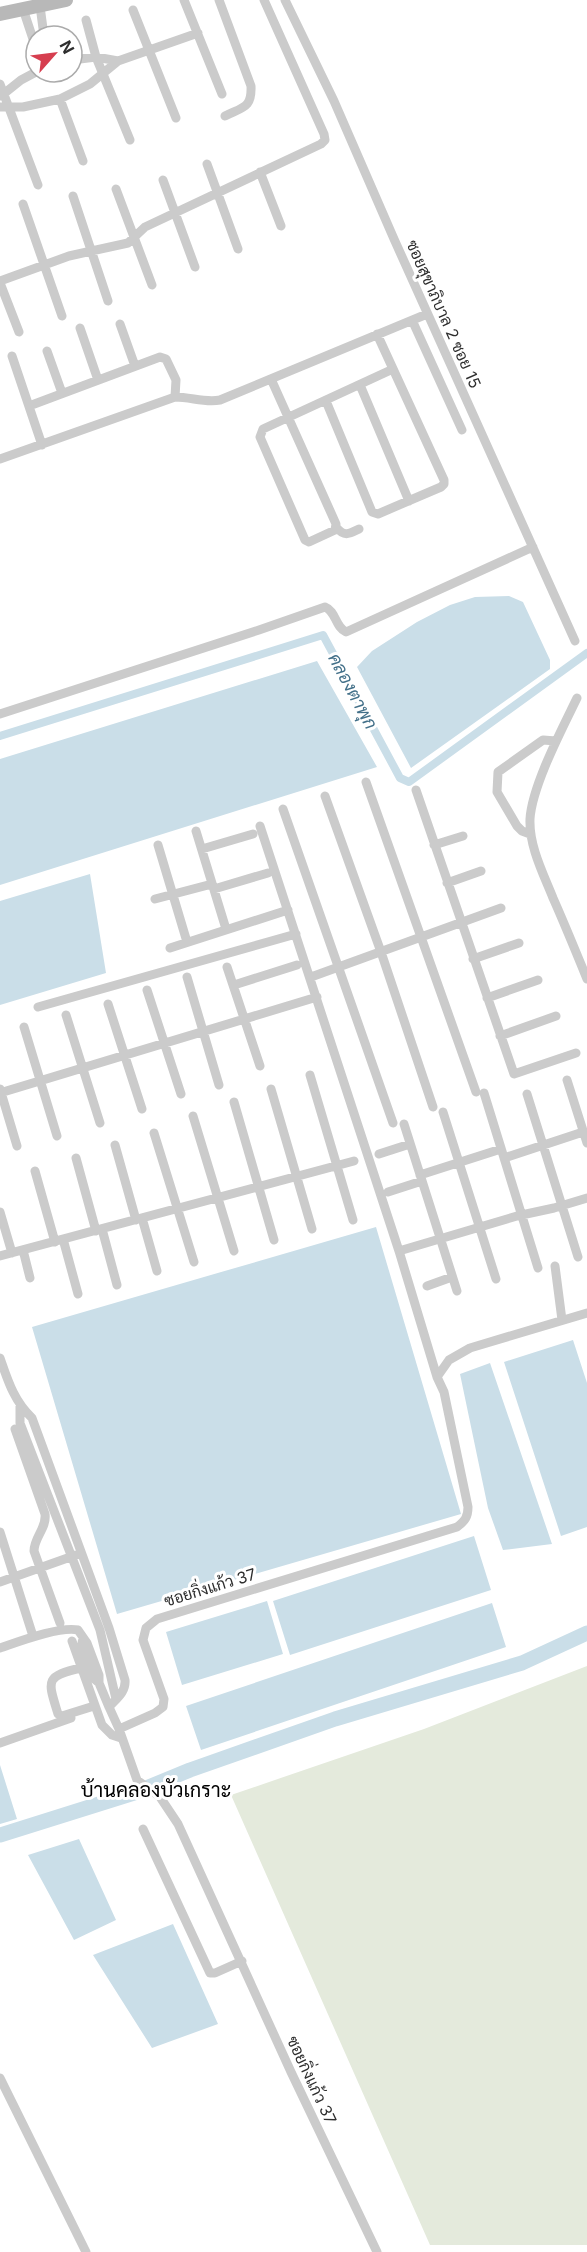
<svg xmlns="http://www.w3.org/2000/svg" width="587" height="2252" viewBox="0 0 587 2252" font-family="Inter,Sarabun,sans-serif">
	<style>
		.green { fill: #e4eadc }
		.water { fill: #cadee8 }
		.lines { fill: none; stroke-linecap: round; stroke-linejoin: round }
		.canal { stroke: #cadee8; stroke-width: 8 }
		.river { stroke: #cadee8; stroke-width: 15 }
		.street { stroke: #cbcbcb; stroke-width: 9 }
		.secondary { stroke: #b8b8b8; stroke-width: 14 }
		.labels { text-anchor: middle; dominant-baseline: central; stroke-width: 6; stroke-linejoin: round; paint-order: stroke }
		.street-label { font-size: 16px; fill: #2e2e2e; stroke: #fff }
		.water-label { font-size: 18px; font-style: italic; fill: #437089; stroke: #fff }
		.quarter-label { font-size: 20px; fill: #000; stroke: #fff }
	</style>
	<rect width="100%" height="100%" fill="#fff"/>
	<!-- green -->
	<path class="green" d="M587,1666V2245H430L231,1795L424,1729Z"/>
	<!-- water -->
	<path class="water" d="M509,596L523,602L550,660V669L411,768L357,667L372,651L417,622L450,605L475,597Z
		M317,661L377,767L0,885V759Z
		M90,874L106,973L0,1005V901Z
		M376,1227L461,1514L117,1614L32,1327Z
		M573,1340L587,1383V1527L561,1536L504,1362Z
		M490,1363L552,1544L503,1550L488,1508L460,1374Z
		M474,1536L491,1590L290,1655L273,1601Z
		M267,1601L283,1654L182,1685L166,1632Z
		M492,1603L506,1647L201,1750L186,1706Z
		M0,1765L17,1819L0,1824Z
		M79,1839L116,1920L74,1940L28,1855Z
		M173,1924L218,2024L152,2048L93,1955Z"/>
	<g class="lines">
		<!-- canal -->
		<path class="canal" d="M0,736L323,635L400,778L409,782L587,653"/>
		<!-- river -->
		<path class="river" d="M0,1835L134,1793L190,1770L335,1719L522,1663L587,1633"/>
		<!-- street -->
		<path class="street" d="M184,0L222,94
			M219,0L251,86C252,108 243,107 225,116
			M285,0L334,101L394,239L575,641
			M40,6L44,36
			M23,9L36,48
			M133,10L176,118
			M86,20L96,57L130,140
			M72,60L96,57L118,61
			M0,84L38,185
			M1,96L21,80L36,72
			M60,99L83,161
			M0,107H23L60,99L90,84L118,61L198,33
			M207,164L238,249
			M260,172L281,226
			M163,180L195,267
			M116,189L152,285
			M73,196L108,301
			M23,204L62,316
			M0,281L69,256L128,243L145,227L321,144L325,140L324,134L264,0
			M0,283L19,332
			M412,320L462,430
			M120,324L135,366
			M80,328L98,380
			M47,351L62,393
			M12,356L42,445
			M271,379L336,524L335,530L309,542L305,540L260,437L263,429L393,369
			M360,385L409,501
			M326,401L372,512L378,514L441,487L444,484V480L377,334
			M29,406L160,357L166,359L176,380L175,397
			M0,459L175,397C191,397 205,403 220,400L427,314
			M336,527C344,537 349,534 359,529
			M577,698C562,729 532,786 530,819C529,846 543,873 553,898C565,925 576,952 587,979
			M0,714L259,630L325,607C336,611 335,627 346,632L533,547
			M366,782L476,1092
			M416,790L514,1074L576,1053
			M325,796L381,952L433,1107
			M283,809L393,1123
			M260,826L399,1251L437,1377
			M196,831L226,929
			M530,834L522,831L517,826L497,792L498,772L543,740L556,741
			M158,845L187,942
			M434,845L463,836
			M202,849L253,834
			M447,883L481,871
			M214,889L268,873
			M155,899L212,884
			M170,948L288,910
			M473,959L519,943
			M227,967L260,1066
			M187,977L219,1085
			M311,977L501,908
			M234,985L297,965
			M147,990L181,1094
			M487,998L538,980
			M108,1004L142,1109
			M38,1007L296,934
			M66,1015L100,1123
			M24,1027L57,1136
			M500,1036L556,1016
			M310,1075L353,1220
			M567,1080L587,1143
			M0,1089L17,1146
			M271,1089L312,1229
			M0,1093L317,997
			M484,1093L538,1268
			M527,1094L578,1257
			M234,1102L274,1240
			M443,1112L496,1279
			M193,1116L234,1251
			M404,1124L457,1291
			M154,1133L194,1262
			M115,1145L136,1220
			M379,1154L410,1144
			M76,1158L96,1231
			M504,1158L583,1132
			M35,1171L55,1242
			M420,1175L501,1149
			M388,1192L422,1181
			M0,1212L12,1253
			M142,1218L157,1271
			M102,1229L117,1285
			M63,1239L78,1294
			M23,1250L30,1278
			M399,1251L517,1216L554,1208L587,1198
			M0,1256L354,1161
			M555,1266L562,1320
			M427,1286L452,1277
			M0,1358C8,1381 14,1401 32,1418L109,1628L125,1680C126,1692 117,1698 109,1707L119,1729
			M20,1406V1423L100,1630L116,1699
			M15,1429L45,1514C47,1528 34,1537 34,1551L60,1623
			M0,1532L32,1633
			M0,1582L76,1555
			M83,1639C79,1649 89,1677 99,1683
			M72,1641L102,1725L112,1735L121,1738
			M0,1648C18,1642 60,1626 78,1630L87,1643L99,1675V1683L109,1707
			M81,1668C44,1676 48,1681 58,1714L62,1716L94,1706
			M0,1743L71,1718
			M143,1829L210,1973H215L242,1961
			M0,2078L86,2252
			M377,2252L291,2072L178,1824L160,1797L137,1780L119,1729L155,1713L163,1707L164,1699L143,1640L146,1628L157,1619L457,1527C465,1521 468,1517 468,1507L444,1392L437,1377L449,1360L470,1348L587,1313"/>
		<!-- secondary -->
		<path class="secondary" d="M0,14L66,0"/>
	</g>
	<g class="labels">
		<!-- street labels -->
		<g class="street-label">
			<text transform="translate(444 314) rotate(66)">ซอยสุขาภิบาล 2 ซอย 15</text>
			<text transform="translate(210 1587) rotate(-17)">ซอยกิ่งแก้ว 37</text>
			<text transform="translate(312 2080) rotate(65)">ซอยกิ่งแก้ว 37</text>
		</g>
		<!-- water labels -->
		<g class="water-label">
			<text transform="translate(353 691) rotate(62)">คลองตาพุก</text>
		</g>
		<!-- quarter labels -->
		<g class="quarter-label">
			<text x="156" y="1790">บ้านคลองบัวเกราะ</text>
		</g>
	</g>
	<!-- north arrow -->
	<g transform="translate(54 54) rotate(62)"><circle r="28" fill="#ffffff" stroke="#ababab" stroke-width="1.5"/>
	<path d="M0-4.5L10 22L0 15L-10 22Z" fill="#d63e4f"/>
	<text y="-9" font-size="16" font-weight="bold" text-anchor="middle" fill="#2e2e2e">N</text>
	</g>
</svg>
